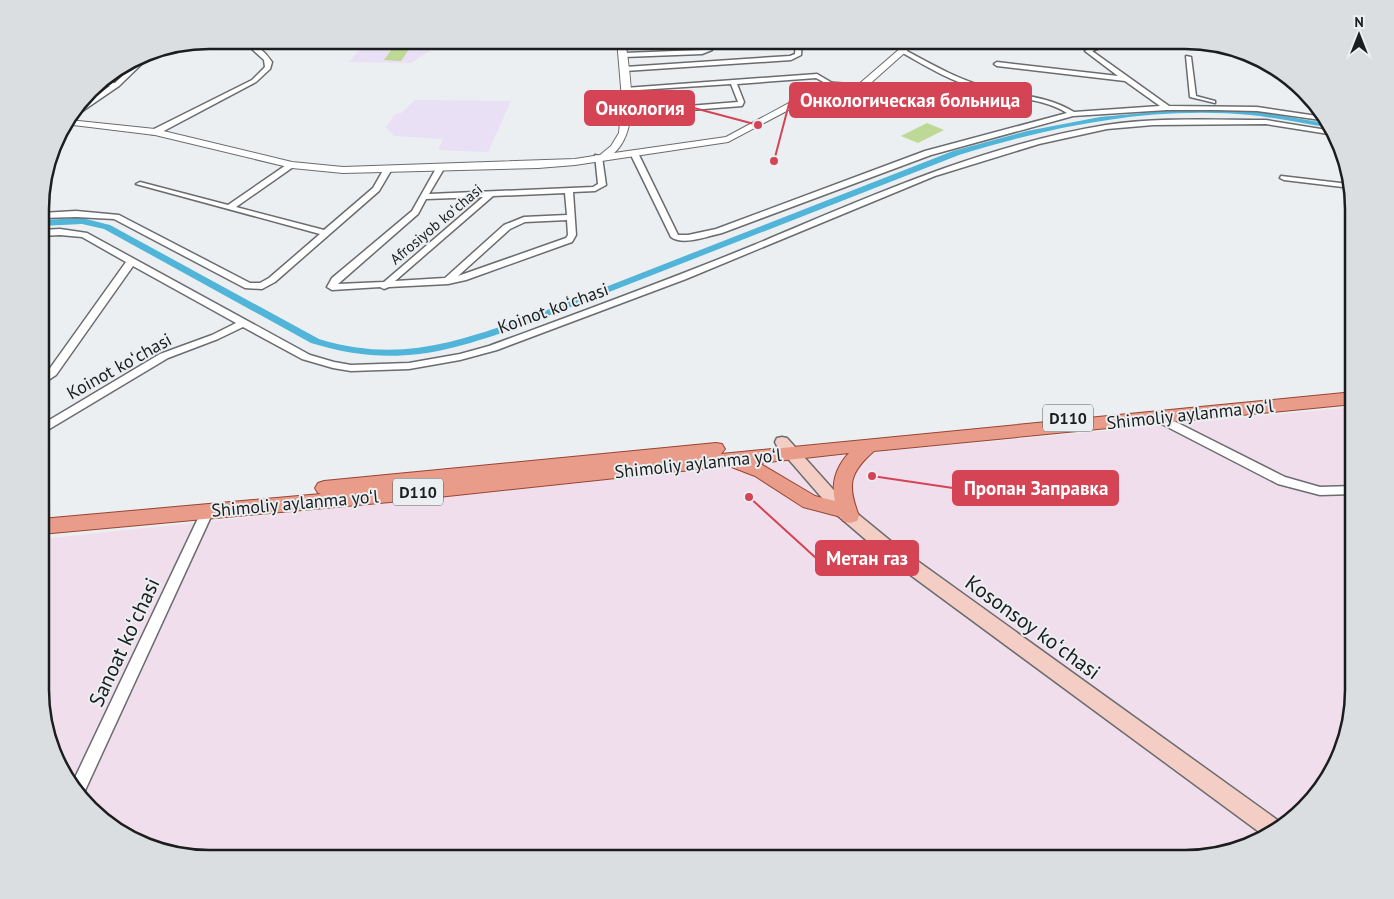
<svg xmlns="http://www.w3.org/2000/svg" width="1394" height="899" viewBox="0 0 1394 899" font-family="'PT Sans',sans-serif">
	<style>
		.industrial { fill: #f1deed }
		.education { fill: #e9e0f5 }
		.green { fill: #bdd995 }
		.lines { fill: none; stroke-linecap: round; stroke-linejoin: round }
		.canal { fill: #50b5d8; fill-rule: evenodd }
		.minor-casing { stroke: #6a6c6f; stroke-width: 3 }
		.tertiary-casing { stroke: #6a6c6f; stroke-width: 2 }
		.secondary-casing { stroke: #6a6c6f; stroke-width: 3 }
		.primary-casing { stroke: #984532; stroke-width: 2 }
		.minor { fill: #fff; fill-rule: evenodd }
		.tertiary { fill: #fff; fill-rule: evenodd }
		.secondary { fill: #f4cec4; fill-rule: evenodd }
		.primary { fill: #e99c8a; fill-rule: evenodd }
		.labels { text-anchor: middle; dominant-baseline: central; stroke-width: 4; stroke-linejoin: round; paint-order: stroke }
		.far-street-label { font-size: 15px; fill: #1b1d1e; stroke: #eceff2 }
		.shield { fill: #eceff2; stroke: #5a5c5e; stroke-width: 1 }
		.shield-label { font-size: 16px; font-weight: bold; fill: #1b1d1e }
		.street-label { font-size: 18px; fill: #1b1d1e; stroke: #eceff2 }
		.near-street-label { font-size: 21px; fill: #1b1d1e; stroke: #eceff2 }
		.rim { fill: none; stroke: #1b1d1e; stroke-width: 2.5 }
		.leader { fill: none; stroke: #d44454; stroke-width: 2 }
		.callout-dot { fill: #d44454; stroke: #eceff2; stroke-width: 2 }
		.callout { fill: #d44454; stroke: #d44454; stroke-width: 2 }
		.callout-label { font-size: 19px; text-anchor: middle; font-weight: bold; fill: #fff }
	</style>
	<rect width="100%" height="100%" fill="#eceff2"/>
	<!-- industrial -->
	<path class="industrial" d="M1354,407V701L1326,784L1269,836L1196,859H209L165,853L115,831L68,784L41,712V539L825,457Z"/>
	<!-- education -->
	<path class="education" d="M362,40H446L411,63L349,62L364,44L359,43Z
		M415,100L511,101L488,152L438,150L443,139L394,136L386,127L395,114L401,113Z"/>
	<!-- green -->
	<path class="green" d="M394,46H411L401,61L384,60Z
		M927,123L944,130L918,143L901,136Z"/>
	<g class="lines">
		<!-- canal -->
		<path class="canal" d="M1212,109L1259,112L1331,124L1332,128C1305,124 1278,118 1250,115C1151,106 1053,126 959,155L535,321C454,350 398,370 311,343L104,229L82,224L41,226V220L82,218L110,225L319,339C398,363 454,343 529,317L953,151L1027,131L1100,117L1175,110Z"/>
		<defs>
			<path id="minor" d="M242,40C253,40 266,53 272,62L270,69L256,82L158,134H152V130L252,80L265,67L264,60Z
				M706,40H712V50L702,54L624,57L621,55L624,53L702,50L706,49Z
				M796,40H802L801,55L791,60L625,71L622,69L625,67L790,56L795,54Z
				M853,40H886L879,45Z
				M888,40H900L913,44L910,46Z
				M1039,40H1050L1035,45L1032,43Z
				M1110,40H1120L1092,51L1169,106L1257,107L1324,117L1328,121L1257,111L1216,110H1167L1073,116L931,155L722,233C708,236 683,246 671,237L630,153L634,151L638,153L678,235H688L716,229L925,151L1067,113C1041,97 1010,99 981,90C953,82 927,67 901,52V50H905C931,64 957,79 986,87C1016,96 1047,95 1074,112L1160,106L1125,81L997,66L994,64L997,62L1118,76L1085,51L1097,44Z
				M155,51L119,86L78,114H73L79,107L110,86L95,85L97,82L115,83L147,52Z
				M1186,56L1191,57L1196,96L1215,101V103L1190,97Z
				M817,74L834,84L829,85L816,78L737,84L744,102L742,106L626,115L622,113L626,111L738,102L731,84L623,91V89L625,88Z
				M1266,120L1333,131L1335,135L1266,124L1153,125L1107,129L1039,144L935,176L686,279L497,350L460,360L409,369L351,371L333,368L302,359L243,327L218,339L168,358L41,434V425L160,354L212,335L236,323L133,266L56,375L41,385V376L48,371L126,262L82,237L60,235L41,236V230L60,229L87,233L310,355L334,362L351,365L409,363L460,354L489,346C578,313 666,281 754,245C868,197 983,145 1106,125C1158,117 1213,120 1266,120Z
				M595,155L602,157L606,185L595,191L573,192L576,235L572,242L466,280L448,284L389,287L384,289L380,287L332,290L327,287L332,278L412,211L438,165L445,167L429,194L593,187L598,184ZM565,193L567,215L524,217L504,225L445,278L395,281L493,196ZM483,197L384,282L338,284L418,214L426,199ZM567,220L568,235L566,238L458,276L510,229L525,222Z
				M289,163L296,165L236,207L324,230L373,188L385,167L392,169L379,191L275,282L262,289L245,288L114,219L76,217L41,218V213L76,211L119,215L250,283H260L269,278L320,234L136,184L140,182L228,205Z
				M1281,176L1349,184L1351,188L1284,180L1280,178Z
				M1158,413L1285,477L1320,487L1354,486V494L1320,495L1278,484L1154,420L1153,417Z
				M208,505L212,507L214,510L82,797L71,786L202,510L204,507Z"/>
			<path id="tertiary" d="M617,40H625L626,46C630,77 640,130 614,153L726,137L828,82L859,84L910,40H919L864,89L832,87L728,142L575,165L538,168L343,173L292,168L155,135L65,124L69,120L155,129L292,162L343,167L575,159L600,155L611,146L619,133L622,99Z"/>
			<path id="secondary" d="M782,437L787,438L848,506L898,547L1283,824L1266,837L886,557L836,514L777,446L775,442L777,438Z"/>
			<path id="primary" d="M1354,392V404L874,451C849,473 847,485 859,516L857,521L850,523L843,521L841,517L803,507L755,476L729,466L401,501L41,534V519L321,494L318,493L315,488L318,483L324,481L716,443L722,444L725,449L721,454ZM849,453C836,467 831,483 835,501L815,496L759,463Z"/>
		</defs>
		<!-- minor casing -->
		<use href="#minor" class="minor-casing"/>
		<!-- tertiary casing -->
		<use href="#tertiary" class="tertiary-casing"/>
		<!-- secondary casing -->
		<use href="#secondary" class="secondary-casing"/>
		<!-- primary casing -->
		<use href="#primary" class="primary-casing"/>
		<!-- minor -->
		<use href="#minor" class="minor"/>
		<!-- tertiary -->
		<use href="#tertiary" class="tertiary"/>
		<!-- secondary -->
		<use href="#secondary" class="secondary"/>
		<!-- primary -->
		<use href="#primary" class="primary"/>
	</g>
	<g class="labels">
		<!-- far-street labels -->
		<g class="far-street-label">
			<text transform="translate(436 224) rotate(-40)">Afrosiyob koʻchasi</text>
		</g>
		<!-- shield labels -->
		<g class="shield">
			<rect x="1043" y="404.5" width="50" height="27" rx="4"/>
			<rect x="393" y="478.5" width="50" height="27" rx="4"/>
		</g>
		<g class="shield-label">
			<text x="1068" y="418">D110</text>
			<text x="418" y="492">D110</text>
		</g>
		<!-- street labels -->
		<g class="street-label">
			<text transform="translate(553 308) rotate(-20)">Koinot koʻchasi</text>
			<text transform="translate(119 366) rotate(-29)">Koinot koʻchasi</text>
			<text transform="translate(1190 414) rotate(-6)">Shimoliy aylanma yoʻl</text>
			<text transform="translate(698 463) rotate(-6)">Shimoliy aylanma yoʻl</text>
			<text transform="translate(295 503) rotate(-5)">Shimoliy aylanma yoʻl</text>
		</g>
		<!-- near-street labels -->
		<g class="near-street-label">
			<text transform="translate(1033 627) rotate(36)">Kosonsoy koʻchasi</text>
			<text transform="translate(124 642) rotate(-65)">Sanoat koʻchasi</text>
		</g>
	</g>
	<!-- crop -->
	<path d="M0 0H1394V899H0ZM209 49H1185A160 160 0 0 1 1345 209V690A160 160 0 0 1 1185 850H209A160 160 0 0 1 49 690V209A160 160 0 0 1 209 49Z" fill="#dbdee1" fill-rule="evenodd"/>
	<path class="rim" d="M209 49H1185A160 160 0 0 1 1345 209V690A160 160 0 0 1 1185 850H209A160 160 0 0 1 49 690V209A160 160 0 0 1 209 49Z"/>
	<!-- callouts -->
	<path class="leader" d="M774 161L790 100M758 125L694 108M872 476L953 488M749 497L816 558"/>
	<g class="callout-dot">
		<circle cx="774" cy="161" r="5"/>
		<circle cx="758" cy="125" r="5"/>
		<circle cx="872" cy="476" r="5"/>
		<circle cx="749" cy="497" r="5"/>
	</g>
	<g class="callout">
		<rect x="790" y="83" width="241" height="34" rx="5"/>
		<rect x="585" y="91" width="109" height="34" rx="5"/>
		<rect x="953" y="471" width="165" height="34" rx="5"/>
		<rect x="816" y="541" width="102" height="34" rx="5"/>
	</g>
	<g class="callout-label">
		<text x="910" y="107">Онкологическая больница</text>
		<text x="640" y="115">Онкология</text>
		<text x="1036" y="495">Пропан Заправка</text>
		<text x="867" y="565">Метан газ</text>
	</g>
	<!-- north arrow -->
	<g transform="translate(1359 35)" stroke="#eceff2" stroke-width="4" paint-order="stroke">
	<path d="M0-4L9 19L0 12L-9 19Z" fill="#1b1d1e"/>
	<text y="-8" font-size="14" font-weight="bold" text-anchor="middle" fill="#1b1d1e">N</text>
	</g>
</svg>
